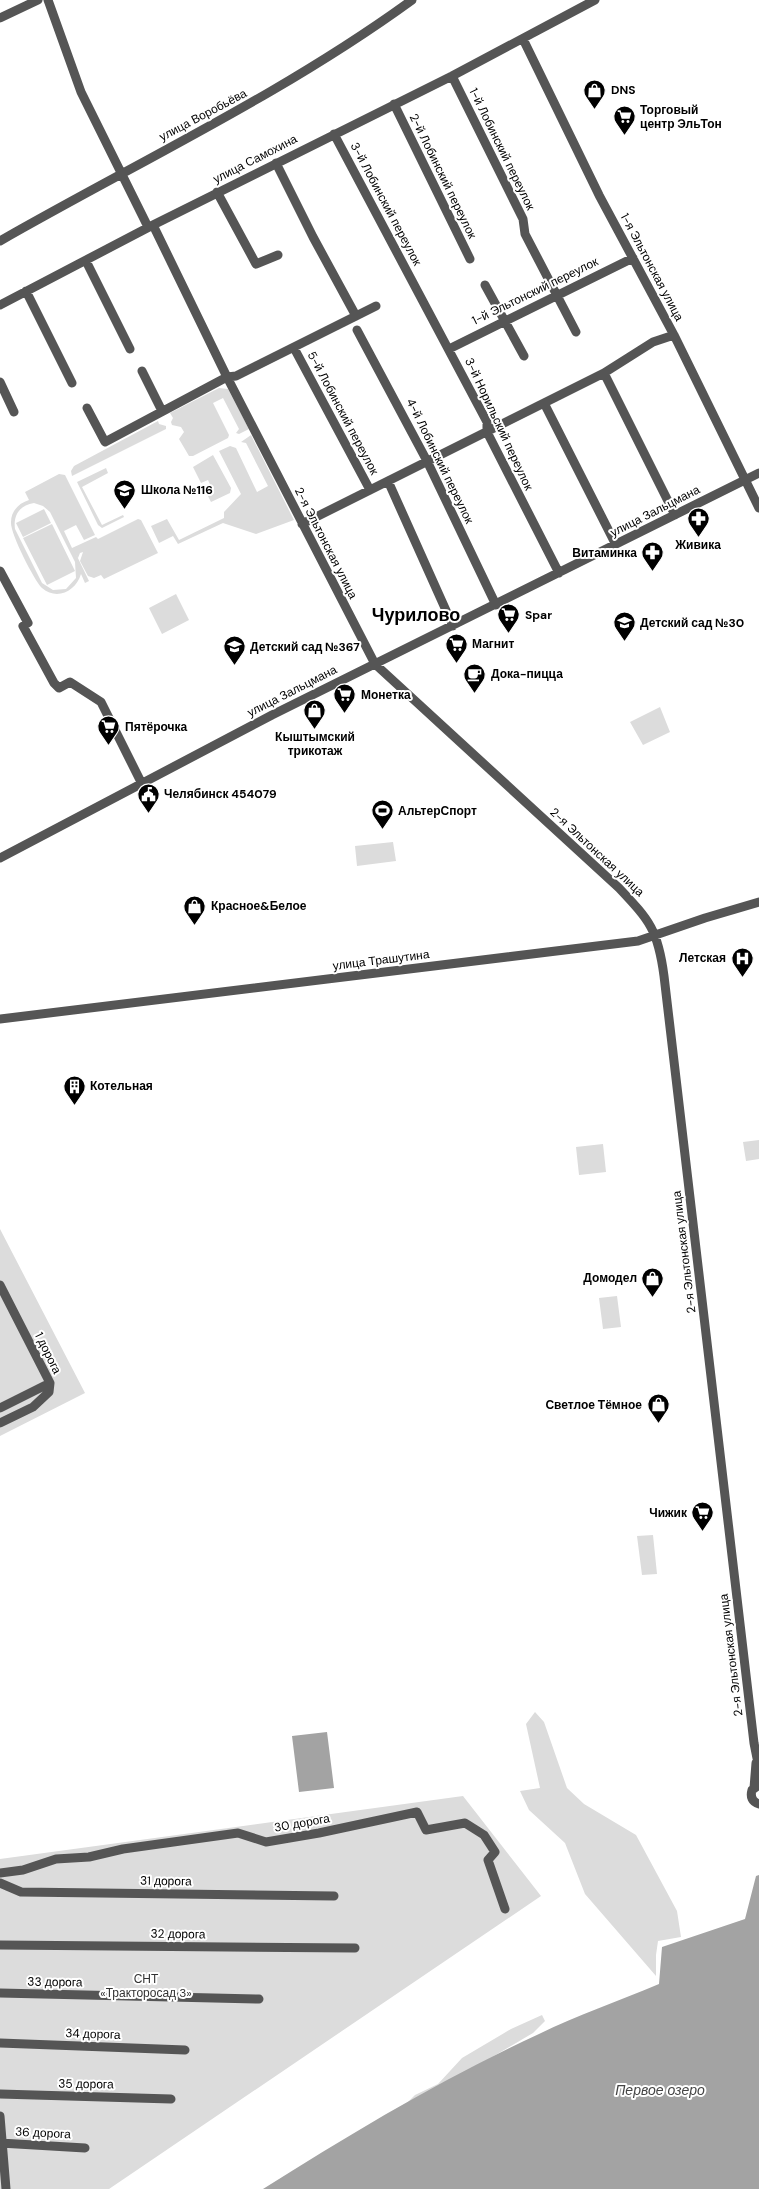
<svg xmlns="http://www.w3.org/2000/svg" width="759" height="2189" viewBox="0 0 759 2189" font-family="'DM Sans',sans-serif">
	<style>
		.green { fill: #dcdcdc; fill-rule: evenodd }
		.water { fill: #a3a3a3 }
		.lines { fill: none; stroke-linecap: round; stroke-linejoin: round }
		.minor { stroke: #555; stroke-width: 9 }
		.labels { text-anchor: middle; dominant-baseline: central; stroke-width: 4; stroke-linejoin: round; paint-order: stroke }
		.poi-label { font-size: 12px; font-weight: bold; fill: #000; stroke: #fff; text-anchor: start }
		.street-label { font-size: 12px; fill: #000; stroke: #fff }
		.park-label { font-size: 12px; fill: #333; stroke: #fff }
		.water-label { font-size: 14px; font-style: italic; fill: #444; stroke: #fff }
		.district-label { font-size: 18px; font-weight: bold; fill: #000; stroke: #fff }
	</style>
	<rect width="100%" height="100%" fill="#fff"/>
	<!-- green -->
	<path class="green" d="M219,388L228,389L249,429L239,434L236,433L239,429L223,398L213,403L229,435L228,438L193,456H189L179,439L184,432L181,427L172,425L171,422L173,418L170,413Z
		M158,421L159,424L166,426V429L72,476L71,471L74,466Z
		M251,435L294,520L256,534L223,523L178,544L173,536L159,543L151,526L167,519L179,540L224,518V512L241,494L219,451L230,446L236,448L257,492L268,486L246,443L241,442Z
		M213,455L231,488L230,493L211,502L208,496L214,493L208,480L201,483L193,467Z
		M106,468L108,473L82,487L102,525L123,515L124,517L102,528L98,525L77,482Z
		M59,474L65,475L95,535L84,540L76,525L64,531L72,548L96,537L98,539L138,519L141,520L158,553L104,579L101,575L94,578L88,576L80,561L83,552L80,553L78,558L75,552L89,581L85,583L81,574C76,591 57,601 42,588C34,580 10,533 11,522C11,511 19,503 29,500L25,492ZM34,503L43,506L50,512L75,562L76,578L66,589L53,590L42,583L15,529C13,515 20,505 34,503Z
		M44,509L51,523L23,537L16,523Z
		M52,524L75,571L47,585L23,538Z
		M176,594L189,620L162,634L149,608Z
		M660,707L670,732L643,745L630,722Z
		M393,842L396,861L357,866L355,846Z
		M759,1140V1159L746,1161L743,1142Z
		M603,1144L606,1172L579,1175L576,1147Z
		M0,1229L85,1393L0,1436Z
		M617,1296L621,1327L603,1329L599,1298Z
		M653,1535L657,1574L642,1575L637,1536Z
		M535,1712L544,1722L567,1788L584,1804L636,1835L677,1911L681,1937L658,1941L656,1955V1976L585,1894L565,1843L529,1810L520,1791L540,1788L526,1724Z
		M463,1796L541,1896L109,2189H0V1859Z
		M542,2015L545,2021L533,2033L397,2113L415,2095L438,2084L462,2058L511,2029Z"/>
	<!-- water -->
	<path class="water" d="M327,1732L334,1788L299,1792L292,1736Z
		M759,1875V2189H263C352,2133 443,2078 539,2034C578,2015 619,2001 659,1984L662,1947L745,1919L756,1876Z"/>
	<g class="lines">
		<!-- minor -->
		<path class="minor" d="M48,0L81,92L148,227
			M0,18L38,0
			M523,39L599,195L674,335L759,508
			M452,76L523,219L525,234L576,332
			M394,104L470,259
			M334,134L487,422V432L559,573
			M276,163L313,237L356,316
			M217,192L256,264L278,255
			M153,225L227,377L375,664L619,888C650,921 658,930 664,976L754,1743L759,1768
			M0,241C138,162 283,94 412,0
			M86,261L130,349
			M485,285L524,356
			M26,291L72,383
			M0,305L153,225L452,76L595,0
			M357,330L427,461L496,605
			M294,348L370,490
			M449,349L633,258
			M142,371L162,411
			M604,373L675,515
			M0,382L14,412
			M544,403L616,545
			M87,408L105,442L227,377L236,376L376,306
			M388,481L453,626
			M302,524L604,373L653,342L674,335
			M0,571L28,623L23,626L54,683L59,688L70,682L101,702L142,784
			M0,858L272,715L759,473
			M0,1019L638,941L705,918L759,902
			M0,1285L50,1383L0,1408
			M0,1423L33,1407L49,1392L50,1383
			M759,1785L752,1790C750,1797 752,1802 759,1804
			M754,1788L756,1763
			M0,1873L23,1870L56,1859L89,1857L123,1849L238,1833L266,1842L319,1833L417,1812L426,1830L465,1823L484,1835L495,1852L488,1860L505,1909
			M0,1883L21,1892L334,1896
			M0,1945L355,1948
			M0,1993L259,1999
			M0,2043L185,2050
			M0,2094L171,2099
			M0,2116L6,2189
			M0,2143L85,2148"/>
	</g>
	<!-- icons -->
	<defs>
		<symbol id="shop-pin" viewBox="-11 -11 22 30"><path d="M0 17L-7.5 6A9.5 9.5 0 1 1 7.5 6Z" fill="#000" stroke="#fff"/><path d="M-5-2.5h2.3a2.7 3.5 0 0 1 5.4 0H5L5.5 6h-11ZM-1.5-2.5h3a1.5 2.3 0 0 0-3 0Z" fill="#fff"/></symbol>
		<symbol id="supermarket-pin" viewBox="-11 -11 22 30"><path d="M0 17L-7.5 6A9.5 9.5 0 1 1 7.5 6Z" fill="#000" stroke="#fff"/><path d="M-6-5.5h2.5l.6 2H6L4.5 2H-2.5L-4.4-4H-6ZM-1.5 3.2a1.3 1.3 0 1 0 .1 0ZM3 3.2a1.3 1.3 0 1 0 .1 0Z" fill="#fff"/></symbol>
		<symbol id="school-pin" viewBox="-11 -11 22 30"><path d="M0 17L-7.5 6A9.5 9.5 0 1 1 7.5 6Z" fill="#000" stroke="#fff"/><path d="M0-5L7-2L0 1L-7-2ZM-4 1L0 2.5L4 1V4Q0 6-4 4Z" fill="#fff"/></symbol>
		<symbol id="pharmacy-pin" viewBox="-11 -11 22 30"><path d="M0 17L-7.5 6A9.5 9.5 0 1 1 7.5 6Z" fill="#000" stroke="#fff"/><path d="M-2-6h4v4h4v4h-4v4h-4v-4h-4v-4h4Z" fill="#fff"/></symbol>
		<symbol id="cafe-pin" viewBox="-11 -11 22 30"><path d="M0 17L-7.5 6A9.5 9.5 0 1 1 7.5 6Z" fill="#000" stroke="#fff"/><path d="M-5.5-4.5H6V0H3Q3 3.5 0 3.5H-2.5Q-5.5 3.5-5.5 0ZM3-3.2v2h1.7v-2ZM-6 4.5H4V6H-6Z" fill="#fff"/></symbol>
		<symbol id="civic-pin" viewBox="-11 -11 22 30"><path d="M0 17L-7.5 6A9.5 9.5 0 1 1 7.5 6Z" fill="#000" stroke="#fff"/><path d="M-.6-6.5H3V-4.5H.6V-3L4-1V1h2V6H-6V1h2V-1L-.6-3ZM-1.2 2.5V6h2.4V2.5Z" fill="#fff"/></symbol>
		<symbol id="stadium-pin" viewBox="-11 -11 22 30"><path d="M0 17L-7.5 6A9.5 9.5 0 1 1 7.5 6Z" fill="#000" stroke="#fff"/><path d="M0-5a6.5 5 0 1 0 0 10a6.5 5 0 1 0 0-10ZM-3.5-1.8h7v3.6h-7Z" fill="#fff"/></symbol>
		<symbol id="hospital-pin" viewBox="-11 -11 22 30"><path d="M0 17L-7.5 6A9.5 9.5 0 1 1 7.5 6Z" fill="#000" stroke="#fff"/><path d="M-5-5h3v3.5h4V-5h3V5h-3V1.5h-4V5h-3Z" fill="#fff"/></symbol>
		<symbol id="building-pin" viewBox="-11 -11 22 30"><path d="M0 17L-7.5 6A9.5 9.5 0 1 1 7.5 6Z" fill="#000" stroke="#fff"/><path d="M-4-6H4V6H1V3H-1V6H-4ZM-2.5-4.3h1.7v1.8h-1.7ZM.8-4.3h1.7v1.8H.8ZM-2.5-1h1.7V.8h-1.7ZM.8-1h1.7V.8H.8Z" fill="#fff"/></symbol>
	</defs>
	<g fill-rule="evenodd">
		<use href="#shop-pin" x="582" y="78" width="25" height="34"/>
		<use href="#supermarket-pin" x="612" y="104" width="25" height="34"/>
		<use href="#school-pin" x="112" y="478" width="25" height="34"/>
		<use href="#pharmacy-pin" x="686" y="506" width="25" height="34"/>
		<use href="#pharmacy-pin" x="640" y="540" width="25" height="34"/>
		<use href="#supermarket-pin" x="496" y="602" width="25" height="34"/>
		<use href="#school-pin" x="612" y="610" width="25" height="34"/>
		<use href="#supermarket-pin" x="444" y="632" width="25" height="34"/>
		<use href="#school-pin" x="222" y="634" width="25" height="34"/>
		<use href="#cafe-pin" x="462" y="662" width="25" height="34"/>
		<use href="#supermarket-pin" x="332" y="682" width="25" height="34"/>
		<use href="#shop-pin" x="302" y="698" width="25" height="34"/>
		<use href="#supermarket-pin" x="96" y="714" width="25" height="34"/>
		<use href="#civic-pin" x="136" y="782" width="25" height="34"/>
		<use href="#stadium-pin" x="370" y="798" width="25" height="34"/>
		<use href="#shop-pin" x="182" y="894" width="25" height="34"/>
		<use href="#hospital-pin" x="730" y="946" width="25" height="34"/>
		<use href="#building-pin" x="62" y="1074" width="25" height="34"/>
		<use href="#shop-pin" x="640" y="1266" width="25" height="34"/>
		<use href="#shop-pin" x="646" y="1392" width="25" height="34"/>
		<use href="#supermarket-pin" x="690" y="1500" width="25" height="34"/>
	</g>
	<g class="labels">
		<!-- poi labels -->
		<g class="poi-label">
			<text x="611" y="90">DNS</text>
			<text x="640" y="110">Торговый<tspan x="640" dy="14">центр ЭльТон</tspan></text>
			<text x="141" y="490">Школа №116</text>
			<text x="698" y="545" text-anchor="middle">Живика</text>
			<text x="637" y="553" text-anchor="end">Витаминка</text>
			<text x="525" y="615">Spar</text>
			<text x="640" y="623">Детский сад №30</text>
			<text x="472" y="644">Магнит</text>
			<text x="250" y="647">Детский сад №367</text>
			<text x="491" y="674">Дока-пицца</text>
			<text x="361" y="695">Монетка</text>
			<text x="125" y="727">Пятёрочка</text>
			<text x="315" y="737" text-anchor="middle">Кыштымский<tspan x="315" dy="14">трикотаж</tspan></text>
			<text x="164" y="794">Челябинск 454079</text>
			<text x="398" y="811">АльтерСпорт</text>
			<text x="211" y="906">Красное&amp;Белое</text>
			<text x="726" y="958" text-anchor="end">Летская</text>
			<text x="90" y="1086">Котельная</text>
			<text x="637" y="1278" text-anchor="end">Домодел</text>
			<text x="642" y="1405" text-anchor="end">Светлое Тёмное</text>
			<text x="687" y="1513" text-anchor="end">Чижик</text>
		</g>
		<!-- street labels -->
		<g class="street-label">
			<text transform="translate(203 115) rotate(-28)">улица Воробьёва</text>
			<text transform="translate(502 149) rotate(64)">1-й Лобинский переулок</text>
			<text transform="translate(255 159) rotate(-27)">улица Самохина</text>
			<text transform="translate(443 176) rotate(64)">2-й Лобинский переулок</text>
			<text transform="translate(386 204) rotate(62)">3-й Лобинский переулок</text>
			<text transform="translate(652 267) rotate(62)">1-я Эльтонская улица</text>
			<text transform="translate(535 291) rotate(-26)">1-й Эльтонский переулок</text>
			<text transform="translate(343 413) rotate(62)">5-й Лобинский переулок</text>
			<text transform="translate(499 424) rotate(65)">3-й Норильский переулок</text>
			<text transform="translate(440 461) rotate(64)">4-й Лобинский переулок</text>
			<text transform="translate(655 511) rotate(-27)">улица Зальцмана</text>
			<text transform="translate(326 543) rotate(63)">2-я Эльтонская улица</text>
			<text transform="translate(292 691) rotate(-27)">улица Зальцмана</text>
			<text transform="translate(597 852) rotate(43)">2-я Эльтонская улица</text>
			<text transform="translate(381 960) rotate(-7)">улица Трашутина</text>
			<text transform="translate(684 1252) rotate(-97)">2-я Эльтонская улица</text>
			<text transform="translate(48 1353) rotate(64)">1 дорога</text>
			<text transform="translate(731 1655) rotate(-97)">2-я Эльтонская улица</text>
			<text transform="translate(302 1823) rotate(-10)">30 дорога</text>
			<text transform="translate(166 1881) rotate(1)">31 дорога</text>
			<text transform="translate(178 1934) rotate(1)">32 дорога</text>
			<text transform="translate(55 1982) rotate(1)">33 дорога</text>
			<text transform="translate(93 2034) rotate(2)">34 дорога</text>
			<text transform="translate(86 2084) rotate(1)">35 дорога</text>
			<text transform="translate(43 2133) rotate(3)">36 дорога</text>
		</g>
		<!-- park labels -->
		<g class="park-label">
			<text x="146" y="1979">СНТ<tspan x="146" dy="14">«Тракторосад 3»</tspan></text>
		</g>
		<!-- water labels -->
		<g class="water-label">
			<text x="660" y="2090">Первое озеро</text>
		</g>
		<!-- district labels -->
		<g class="district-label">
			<text x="416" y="615">Чурилово</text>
		</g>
	</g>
</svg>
